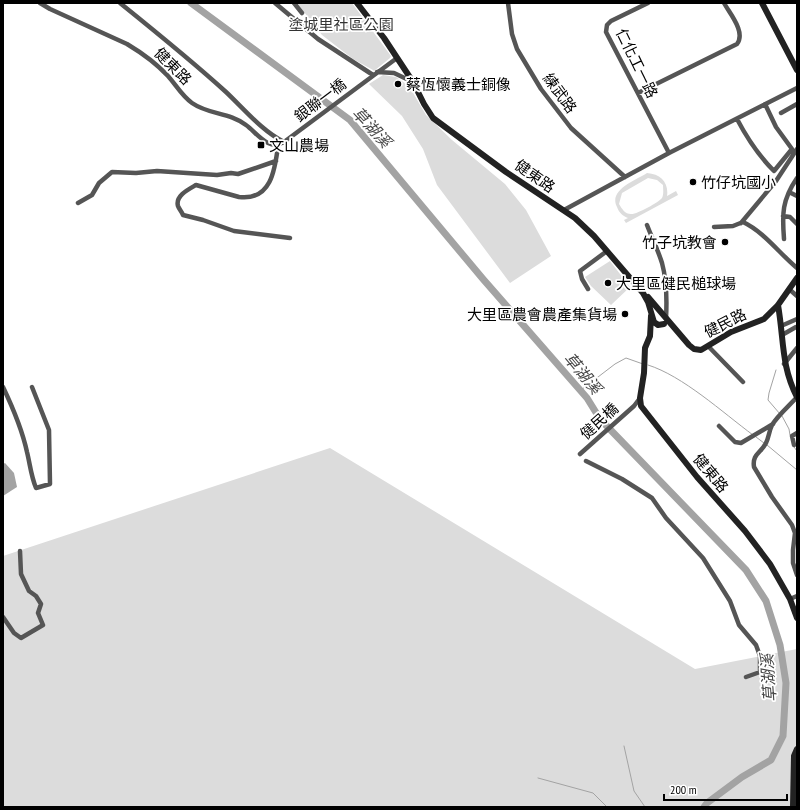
<svg xmlns="http://www.w3.org/2000/svg" width="800" height="810" viewBox="0 0 800 810" font-family="'PT Sans Narrow','Noto Sans TC',sans-serif">
	<style>
		.green { fill: #dcdcdc; fill-rule: evenodd }
		.water { fill: #a3a3a3 }
		.lines { fill: none; stroke-linecap: round; stroke-linejoin: round }
		.stream { stroke: #a3a3a3; stroke-width: 1 }
		.river { stroke: #a3a3a3; stroke-width: 7 }
		.street { stroke: #555; stroke-width: 4.5 }
		.secondary { stroke: #222; stroke-width: 6 }
		.poi-dot { fill: #000; stroke: #fff; stroke-width: 1.5 }
		.labels { text-anchor: middle; dominant-baseline: central; stroke-width: 3.5; stroke-linejoin: round; paint-order: stroke }
		.park-label { font-size: 15px; fill: #333; stroke: #fff }
		.street-label { font-size: 15px; fill: #000; stroke: #fff }
		.poi-label { font-size: 15px; fill: #000; stroke: #fff; text-anchor: start }
		.water-label { font-size: 16px; font-style: italic; fill: #444; stroke: #fff }
	</style>
	<rect width="100%" height="100%" fill="#fff"/>
	<!-- green -->
	<path class="green" d="M297,3H352L391,56L390,58L374,71L373,70L353,59L322,35Z
		M383,75L396,77L409,86L426,115L452,140L505,184L526,210L551,256L510,283L437,185L423,149L402,116L369,84Z
		M647,173C661,174 669,183 667,196L676,191L678,195L626,223L624,220L628,218C623,216 619,213 617,207C608,190 636,180 647,173ZM648,178L657,180L663,185C663,189 664,194 662,198C659,202 636,215 631,214C625,214 622,209 619,204L622,193Z
		M610,261L630,287L611,305L591,286L585,277Z
		M330,448L695,669L797,649V807H3V556Z"/>
	<!-- water -->
	<path class="water" d="M5,463L14,473L17,487L3,496V464Z"/>
	<g class="lines">
		<!-- stream -->
		<path class="stream" d="M648,365C683,376 722,412 753,435
			M776,370L769,393L768,400L780,414
			M581,390L615,364L626,358L643,364
			M782,416L789,429L790,435
			M756,437L764,443
			M767,445L797,470
			M794,447L797,451
			M624,746L634,791L645,807
			M538,778L593,793L607,807"/>
		<!-- river -->
		<path class="river" d="M191,3L350,120L483,279L587,398L600,419L746,570L766,601L780,645L786,683L783,736L771,760L742,777L707,803L704,807"/>
		<!-- street -->
		<path class="street" d="M40,3L50,9L127,44C142,53 156,63 168,76C176,85 182,96 192,103C209,115 229,112 246,125C257,133 269,152 284,142L397,58
			M120,3C156,32 192,61 226,92C244,109 262,131 284,142
			M275,3L318,39L373,75
			M294,3L302,13
			M508,3L512,34L517,49L541,89L571,128L625,177
			M648,3L611,21L607,25L606,32L669,153
			M377,72L394,73L413,82
			M638,93L737,44C746,32 730,14 724,3
			M781,113L797,104
			M737,119C747,138 759,156 774,171L792,149L776,127L765,104
			M278,146C275,170 271,201 239,197L196,185C189,189 175,196 178,206C179,209 182,212 183,215L203,220L234,231L290,238
			M789,192L797,196
			M78,203L92,195L99,183L112,172L136,173L157,171L217,175L231,173L238,174L276,161
			M564,210L669,153L797,88
			M783,216L790,217L797,224
			M741,223L776,181L797,149
			M647,225C652,238 658,250 662,263C667,281 667,300 666,319
			M714,227L733,226L743,222C764,232 779,253 797,268
			M784,239C782,214 782,200 797,178
			M588,289L582,279L580,271L607,251
			M789,289L797,296
			M781,326L797,319
			M782,335L796,327
			M708,346L743,382
			M784,364L797,348
			M3,387C13,408 22,429 27,452C30,464 31,476 36,488L50,484L49,430L32,387
			M797,397C789,406 778,415 772,425C769,431 769,437 766,443C761,453 752,454 754,467L772,497L792,525L795,533L793,550V563L797,575
			M719,426L735,442L741,443L773,424
			M794,445L792,436L797,433
			M580,454L634,406L640,398
			M586,461L622,479L652,498L666,518L703,558L730,601L739,625L756,645L760,656V672L746,677
			M790,599L797,596
			M3,617L14,633L21,638L43,625L38,613L41,604L36,596L29,591L21,574L20,551"/>
		<!-- secondary -->
		<path class="secondary" d="M357,3L384,38L413,82L424,104L433,118L506,172L575,218L594,236L643,293L648,302L654,322L658,325L664,324
			M762,3L797,70
			M648,297L689,345L694,349L701,350L731,332L764,319L778,305L797,278
			M778,305C784,339 781,366 797,397
			M651,316L650,336L645,348L644,373L640,398L641,406L697,477L745,531L770,564L790,599L797,618
			M793,807L794,756L797,749"/>
	</g>
	<!-- markers -->
	<g class="poi-dot">
		<circle cx="398" cy="84" r="4"/>
		<rect x="257" y="141" width="8" height="8" rx="2"/>
		<circle cx="693" cy="182" r="4"/>
		<circle cx="725" cy="242" r="4"/>
		<circle cx="608" cy="283" r="4"/>
		<circle cx="625" cy="314" r="4"/>
	</g>
	<g class="labels">
		<!-- park labels -->
		<g class="park-label">
			<text x="341" y="24">塗城里社區公園</text>
		</g>
		<!-- street labels -->
		<g class="street-label">
			<text transform="translate(637 63) rotate(64)">仁化工一路</text>
			<text transform="translate(173 66) rotate(45)">健東路</text>
			<text transform="translate(560 93) rotate(54)">練武路</text>
			<text transform="translate(320 100) rotate(-37)">銀聯一橋</text>
			<text transform="translate(535 176) rotate(35)">健東路</text>
			<text transform="translate(725 323) rotate(-27)">健民路</text>
			<text transform="translate(599 421) rotate(-42)">健民橋</text>
			<text transform="translate(711 473) rotate(50)">健東路</text>
		</g>
		<!-- poi labels -->
		<g class="poi-label">
			<text x="406" y="84">蔡恆懷義士銅像</text>
			<text x="269" y="145">文山農場</text>
			<text x="701" y="182">竹仔坑國小</text>
			<text x="717" y="242" text-anchor="end">竹子坑教會</text>
			<text x="616" y="283">大里區健民槌球場</text>
			<text x="617" y="314" text-anchor="end">大里區農會農產集貨場</text>
		</g>
		<!-- water labels -->
		<g class="water-label">
			<text transform="translate(372 127) rotate(47)">草湖溪</text>
			<text transform="translate(583 373) rotate(50)">草湖溪</text>
			<text transform="translate(768 678) rotate(-94)">草湖溪</text>
		</g>
	</g>
	<!-- border -->
	<rect width="800" height="810" fill="none" stroke="#000000" stroke-width="8"/>
	<!-- scale -->
	<path d="M664 794v6h123v-6" fill="none" stroke="#000000" stroke-width="2"/>
	<text x="670" y="794" font-size="12" fill="#000000" stroke="#ffffff" stroke-width="3" paint-order="stroke">200 m</text>
</svg>
